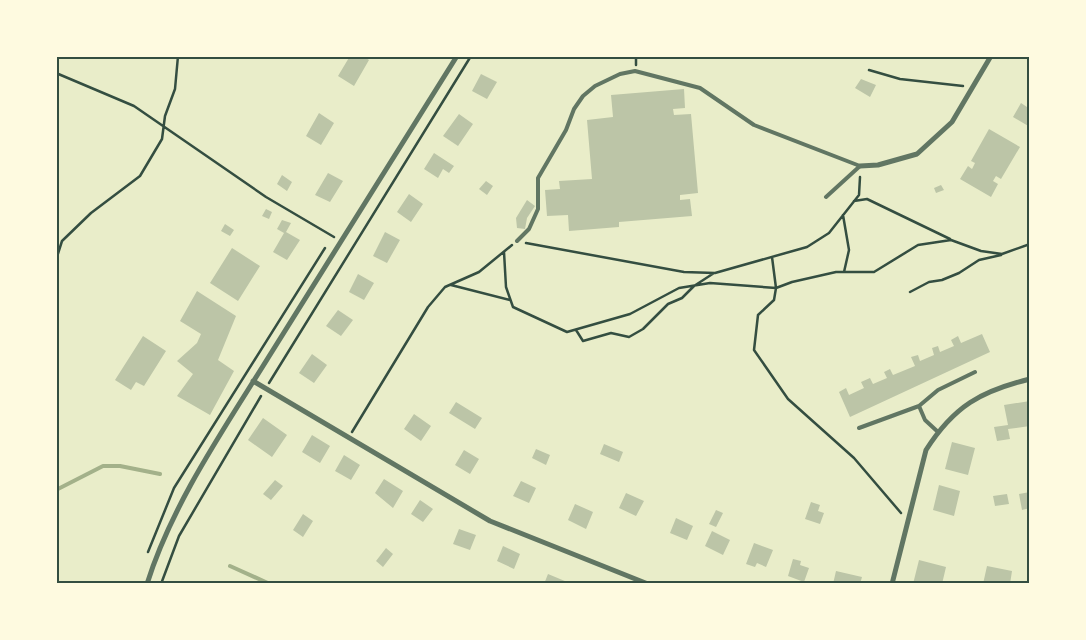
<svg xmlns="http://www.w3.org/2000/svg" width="1086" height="640" viewBox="0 0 1086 640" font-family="'IBM Plex Serif',serif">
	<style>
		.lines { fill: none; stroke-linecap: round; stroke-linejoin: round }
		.stream { stroke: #a3b18a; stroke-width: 4 }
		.building { fill: #bcc5a7 }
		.path { stroke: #344e41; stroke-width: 2.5 }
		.service { stroke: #617663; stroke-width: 4 }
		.minor { stroke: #617663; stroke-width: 5 }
		.neatline { fill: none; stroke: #344e41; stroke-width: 2 }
	</style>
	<rect width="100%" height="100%" fill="#e9edc9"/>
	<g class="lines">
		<!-- stream -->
		<path class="stream" d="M56,490L103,466H120L160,474
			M230,566L270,584"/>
	</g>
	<!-- building -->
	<path class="building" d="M350,56H363L369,60L354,86L338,76Z
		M481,74L497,82L487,99L472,91Z
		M861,79L876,85L870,97L855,88Z
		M684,89L685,108L673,109L674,115L691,114L698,193L680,195V200L690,199L692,216L619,222V227L569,231L568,215L547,216L545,190L560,189L559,181L592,179L587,120L613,117L611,95Z
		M1021,103L1030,109V127L1013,117Z
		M319,113L334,123L321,145L306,136Z
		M459,114L473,124L458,146L443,136Z
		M989,129L1020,147L1001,179L996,176L993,181L998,184L991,197L960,179L968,166L972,169L975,163L971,161Z
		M434,153L454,166L449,173L443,169L438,178L424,169Z
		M328,173L343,181L330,202L315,195Z
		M282,175L292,182L287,191L277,184Z
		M486,181L493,186L487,195L479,189Z
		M941,185L944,190L936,193L934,188Z
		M409,194L423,204L411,222L397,212Z
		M527,200L535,206L527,218L525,229L517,228L516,218Z
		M266,209L272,212L269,219L262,216Z
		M282,220L291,223L286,232L300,240L287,260L273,252L284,233L277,229Z
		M225,224L234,230L230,236L221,231Z
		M385,232L400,240L387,263L373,256Z
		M232,248L260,266L238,301L210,283Z
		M358,274L374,283L364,300L349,292Z
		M197,291L236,316L218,360L234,371L210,415L177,396L193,374L177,361L197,343L201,334L180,321Z
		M338,310L353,320L341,336L326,326Z
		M982,334L990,352L850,417L839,392L846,388L849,395L864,388L861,382L870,378L873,384L887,378L884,372L890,369L893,375L915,366L911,357L918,355L920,361L934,355L932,348L938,346L940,352L954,346L951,340L958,336L961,343Z
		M143,336L166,351L144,386L136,382L131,390L115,380Z
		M312,354L327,365L314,383L299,373Z
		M1030,401V426L1008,429L1010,439L997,441L994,427L1008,425L1004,405Z
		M456,402L482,418L475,429L449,413Z
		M414,414L431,426L421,441L404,429Z
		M263,418L287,435L272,457L248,440Z
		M312,435L330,446L320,463L302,452Z
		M952,442L975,448L968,475L945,469Z
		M604,444L623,452L619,462L600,454Z
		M536,449L550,455L546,465L532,458Z
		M464,450L479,459L470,474L455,465Z
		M344,455L360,465L351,480L335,471Z
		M384,479L403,491L393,508L375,493Z
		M275,480L283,486L271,500L263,494Z
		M521,481L536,488L529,503L513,496Z
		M939,485L960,491L954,516L933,510Z
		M1030,492V508L1022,510L1019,494Z
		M626,493L644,501L636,516L619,508Z
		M1007,494L1009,504L995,506L993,496Z
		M420,500L433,509L423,522L411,514Z
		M811,502L820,505L818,511L824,513L820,524L805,519Z
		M575,504L593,512L586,529L568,520Z
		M716,510L723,513L716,527L709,524Z
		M303,514L313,521L303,537L293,530Z
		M676,518L693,526L687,540L670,533Z
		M459,529L476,535L470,550L453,544Z
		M712,531L730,540L723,555L705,546Z
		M754,543L773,550L766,567L757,563L755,567L746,564Z
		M503,546L520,554L514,569L497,561Z
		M386,548L393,554L383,567L376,561Z
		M793,559L801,561L800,565L809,568L804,582L788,576Z
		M919,560L946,567L942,584H913Z
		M987,566L1012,571L1010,584H983Z
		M836,571L862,577L860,584H833Z
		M548,574L572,584H544Z"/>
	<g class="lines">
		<!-- path -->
		<path class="path" d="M636,65V56
			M869,70L900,79L963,86
			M56,73L134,106L266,197L334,237
			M854,201L867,199L950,239
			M843,215L849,250L844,272
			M526,243L684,272L715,273L807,247L829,233L859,195L860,177
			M504,252L506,287L513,307L567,332L630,314L679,288L710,283L776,288L792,282L836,272H874L918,245L951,240L981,251L1002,254L1030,244
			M772,257L776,288L774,300L758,315L754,350L788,399L854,458L901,513
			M56,260L62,241L91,213L140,176L162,139L165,116L175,89L178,56
			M451,285L510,300
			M910,292L929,282L942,280L959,273L979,260L1001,255
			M576,330L583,341L611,333L629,337L643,329L668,304L682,298L694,286L714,273
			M269,383L471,56
			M352,432L428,307L445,287L479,272L512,245
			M148,552L174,488L325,248
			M161,584L179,536L261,396"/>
		<!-- service -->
		<path class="service" d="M517,241L529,229L538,209V178L566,130L574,109L583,96L595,86L620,74L635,71L700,88L754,125L860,166L826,197
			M919,406L925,420L938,432
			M859,428L919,406L938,390L975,372"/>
		<!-- minor -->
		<path class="minor" d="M860,166L878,165L917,154L952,122L991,56
			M253,381L490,521L648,584
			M147,584C172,504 224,429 268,358C331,257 394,157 457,56
			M892,584L926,450C954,406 981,391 1030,379"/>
	</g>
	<!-- border -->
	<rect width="1086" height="640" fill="none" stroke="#fefae0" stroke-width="115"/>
	<rect x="58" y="58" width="970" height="524" class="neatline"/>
</svg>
